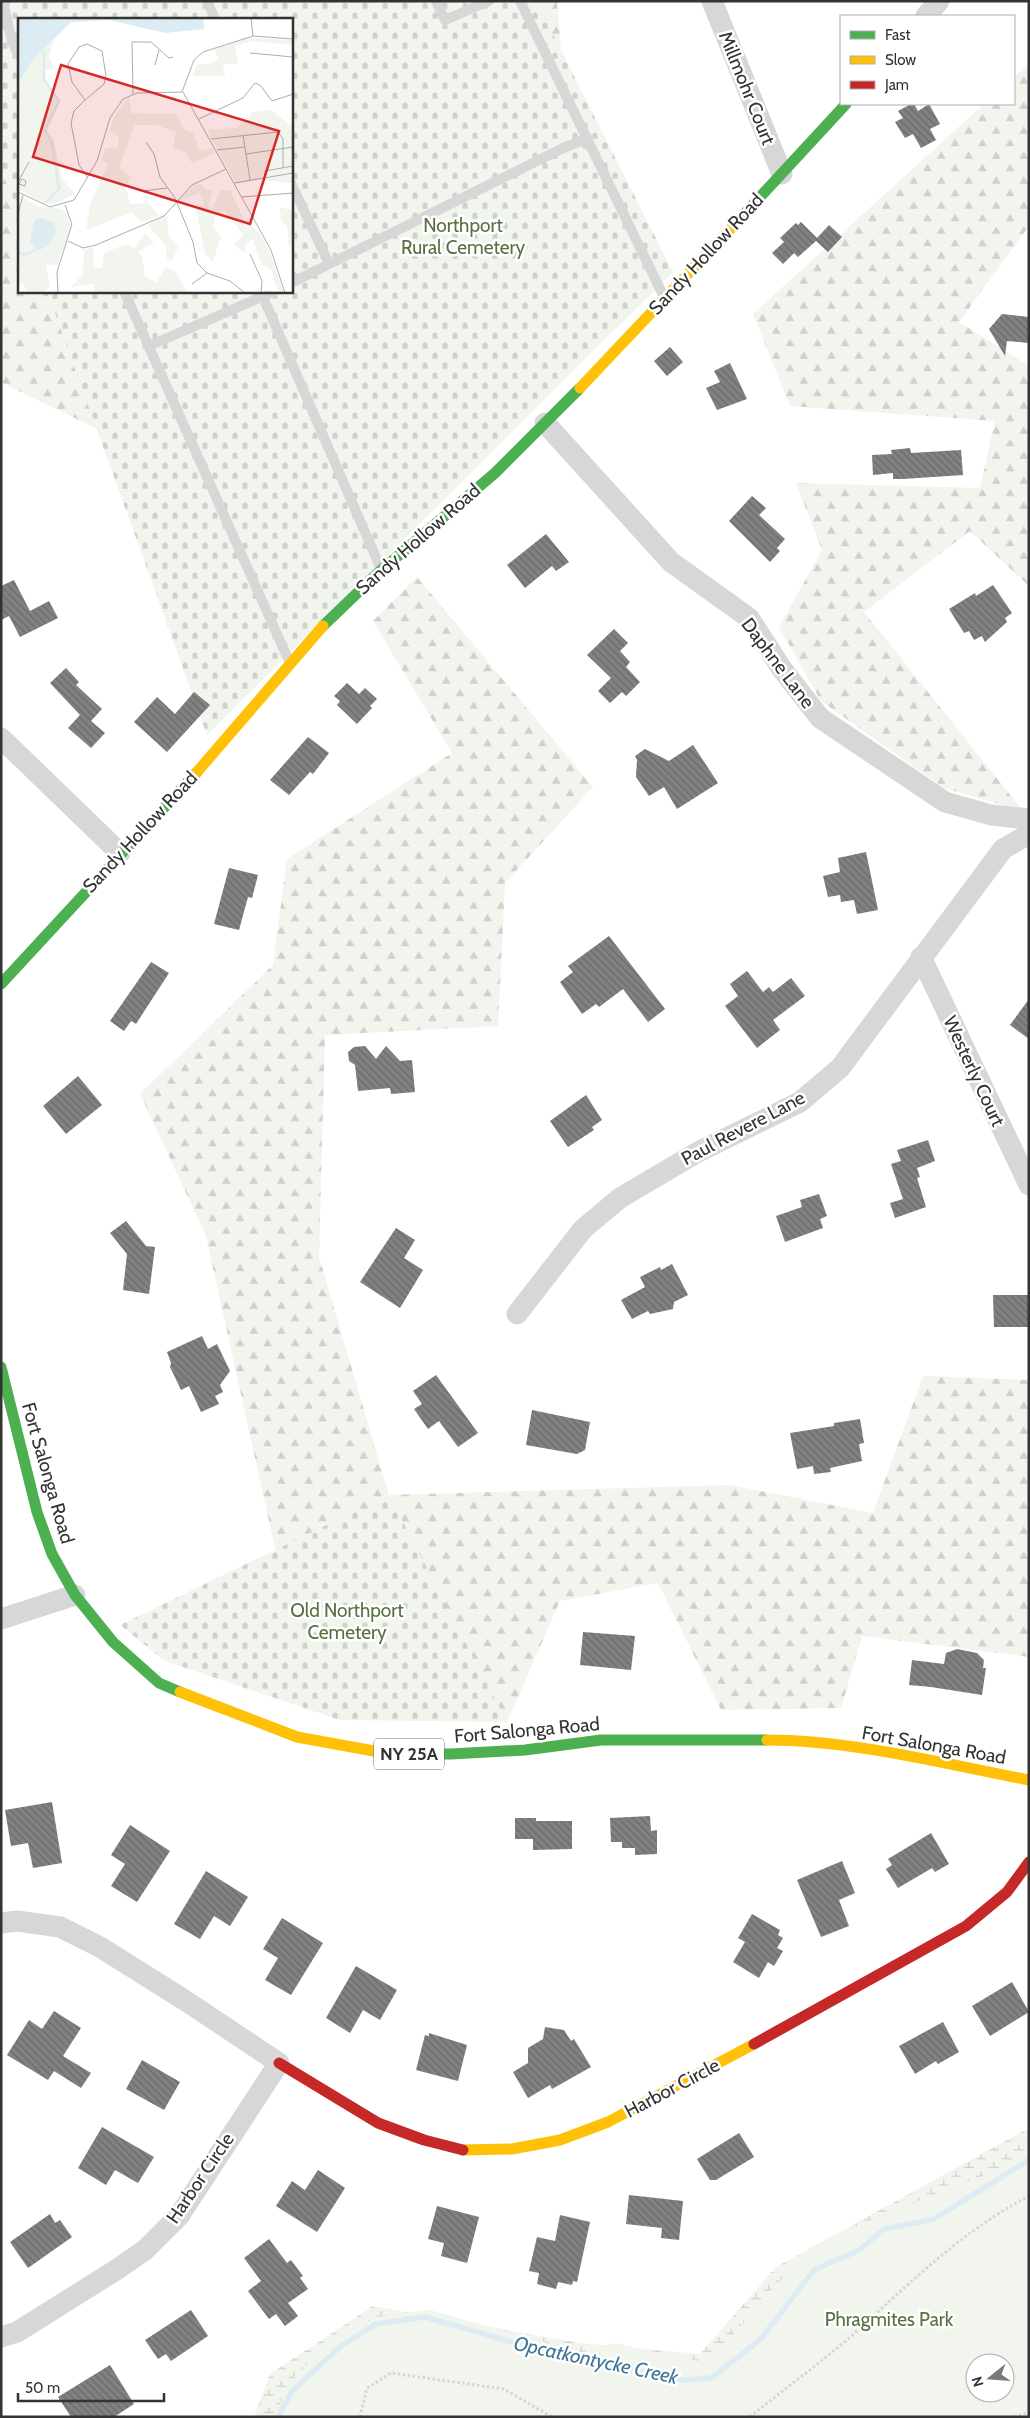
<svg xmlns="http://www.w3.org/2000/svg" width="1030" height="2418" viewBox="0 0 1030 2418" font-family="Cabin,sans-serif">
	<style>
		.forest { fill: url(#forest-firs) }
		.wetland { fill: url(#wetland-marsh) }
		.cemetery { fill: url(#cemetery-stones) }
		.park { fill: #f1f5ed; fill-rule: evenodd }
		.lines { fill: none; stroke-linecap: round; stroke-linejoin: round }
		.stream { stroke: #ddebf3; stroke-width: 5.5 }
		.building { fill: url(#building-back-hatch) }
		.path { stroke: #d6d6d6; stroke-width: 3; stroke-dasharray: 2.5 2.5; stroke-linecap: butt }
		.lane { stroke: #d7d7d7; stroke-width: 10 }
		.street { stroke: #d7d7d7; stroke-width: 21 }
		.fast { stroke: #4caf50; stroke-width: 11 }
		.slow { stroke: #ffc107; stroke-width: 11 }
		.jam { stroke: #c62828; stroke-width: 11 }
		.labels { text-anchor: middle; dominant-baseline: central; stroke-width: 5; stroke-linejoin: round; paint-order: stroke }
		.shield { fill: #fff; stroke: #707070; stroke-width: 1 }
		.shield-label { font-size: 18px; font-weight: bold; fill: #333 }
		.street-label { font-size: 19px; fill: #333; stroke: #fff }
		.park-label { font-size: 19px; fill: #56703f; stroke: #fff }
		.water-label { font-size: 20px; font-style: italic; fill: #3f7597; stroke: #fff }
		.inset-river { fill: none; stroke: #ddebf3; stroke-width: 2.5 }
		.inset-road { fill: none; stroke: #adadad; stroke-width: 1 }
		.view { fill: #d62828; fill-opacity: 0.15; stroke: #d62828; stroke-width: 2.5 }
		.inset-edge { fill: none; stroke: #333; stroke-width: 2.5 }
	</style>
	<defs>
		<pattern id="forest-firs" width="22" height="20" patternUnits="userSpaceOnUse" patternTransform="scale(1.25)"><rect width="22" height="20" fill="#f1f5ed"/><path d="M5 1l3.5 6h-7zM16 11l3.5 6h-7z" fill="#cfd2cc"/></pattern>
		<pattern id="wetland-marsh" width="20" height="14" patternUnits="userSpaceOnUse" patternTransform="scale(1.25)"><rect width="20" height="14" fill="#f1f5ed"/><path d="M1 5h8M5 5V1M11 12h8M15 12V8" fill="none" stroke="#cfd2cc"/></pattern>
		<pattern id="cemetery-stones" width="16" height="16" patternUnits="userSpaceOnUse" patternTransform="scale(1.25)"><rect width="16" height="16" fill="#f1f5ed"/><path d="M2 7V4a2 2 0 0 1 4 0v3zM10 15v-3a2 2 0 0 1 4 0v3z" fill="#cfd2cc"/></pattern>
		<pattern id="building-back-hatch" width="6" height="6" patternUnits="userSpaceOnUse" patternTransform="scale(1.25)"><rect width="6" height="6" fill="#818181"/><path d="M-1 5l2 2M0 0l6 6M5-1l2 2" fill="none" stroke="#6a6a6a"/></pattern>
	</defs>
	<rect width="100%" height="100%" fill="#fff"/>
	<!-- forest -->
	<path class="forest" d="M536,1H557L561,51Z
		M1029,63V226L959,322L1029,366V586L970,531L864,612L1023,811L944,788L821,701L779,627L822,550L796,483L980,488L995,421L790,406L753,314L984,104H1014V77Z
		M1,170L19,214V291H47L97,429L1,382Z
		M417,577L593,787L505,883L498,1026L325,1035L319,1257L389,1495L730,1485L873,1513L923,1376L1029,1380V1657L862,1636L841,1708L721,1710L658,1583L560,1601L507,1722L468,1721L278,1562L206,1236L140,1094L273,965L287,859L452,753L373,621Z"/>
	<!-- wetland -->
	<path class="wetland" d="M1029,2128V2169L714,2400L254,2417L270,2374L373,2306L580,2343L700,2354L776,2267Z"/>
	<!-- cemetery -->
	<path class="cemetery" d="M1,1H536L673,272L207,735L47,291H291V19H19V214L1,170Z
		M389,1495L507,1722L340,1720L165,1661L120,1625Z"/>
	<!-- park -->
	<path class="park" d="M1029,2154V2417H273L294,2377L334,2340L376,2317L430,2310L587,2354L614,2343L708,2363L809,2248L871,2220L1018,2162ZM975,2363H1005V2393H975Z"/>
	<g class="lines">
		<!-- stream -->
		<path class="stream" d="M278,2417L292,2391L341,2346L376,2324L425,2317L561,2356L684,2380L711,2378L760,2340L814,2270L859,2250L884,2229L934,2219L1029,2160"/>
	</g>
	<!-- building -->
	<path class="building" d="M911,104H914L918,111L929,104L940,124L930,129L936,140L921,148L913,134L905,138L895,122L903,118L898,111Z
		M801,222L817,238L829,225L842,237L828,252L816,241L798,257L794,253L783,264L772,253L784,242L780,238L796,223L798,225Z
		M1002,314L1029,317V343L1007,341L1005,356L989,329Z
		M670,347L683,362L667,376L654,361Z
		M730,363L747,399L717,410L706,388L720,382L714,371Z
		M910,448L911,453L961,450L963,475L903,479H893V473L873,475L872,455L892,454L891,450Z
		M752,496L766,508L759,515L785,539L777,548L780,551L770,562L729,521Z
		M546,534L569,562L556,571L552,566L525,588L507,565Z
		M14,580L30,611L49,601L58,618L20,637L9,616L1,620V586Z
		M993,585L1012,613L1005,618L1007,622L985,642L982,636L974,640L969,631L964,633L949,609L975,593L976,596Z
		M614,629L628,643L620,651L630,662L626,667L640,682L626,696L622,692L610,703L598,691L611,678L587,655Z
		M66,668L79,682L76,685L102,709L91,721L105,733L91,748L68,728L80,715L50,683Z
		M347,683L359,694L365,688L377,699L370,706L372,708L357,724L337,705L340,701L334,696Z
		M194,692L210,705L167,752L134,722L157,697L175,714Z
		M308,737L329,753L313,774L310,772L289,795L270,780Z
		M693,745L718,783L677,809L664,787L649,796L636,777L637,760L635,756L645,749L669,761Z
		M866,852L878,910L857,914L854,900L841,902L840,895L828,897L823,876L840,872L838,858Z
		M229,868L258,875L252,898L248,897L239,930L214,924Z
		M609,936L665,1009L648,1022L623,989L599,1007L596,1004L582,1014L560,982L573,972L568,966Z
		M151,962L169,973L136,1024L131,1021L124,1031L110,1021Z
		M747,971L763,992L769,987L773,992L791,978L805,996L773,1020L780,1030L757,1048L725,1006L738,996L730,984Z
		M1029,999V1039L1010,1025Z
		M365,1046L376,1059L386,1046L400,1061L412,1060L415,1092L391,1094L390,1088L358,1091L355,1065L349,1061L348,1052L354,1047Z
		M78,1076L102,1105L66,1134L43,1106Z
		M586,1095L602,1120L592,1127L594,1130L568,1147L550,1121Z
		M928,1140L935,1161L917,1168L920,1177L917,1178L926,1207L895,1218L890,1203L903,1199L891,1164L901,1161L897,1150Z
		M819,1194L827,1216L820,1219L823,1228L785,1242L776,1216L802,1207L800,1200Z
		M126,1221L146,1246L155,1247L149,1294L123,1290L127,1254L110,1233Z
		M396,1228L415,1240L404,1258L423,1270L400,1308L360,1282Z
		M672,1264L688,1295L674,1302L673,1309L650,1314L648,1311L632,1319L621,1300L645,1287L640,1277L660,1267L661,1270Z
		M993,1295H1029V1327H994Z
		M202,1336L208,1349L217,1344L230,1371L220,1385L223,1392L215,1396L219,1404L201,1412L189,1386L181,1390L170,1367L171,1363L167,1352Z
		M436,1375L478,1433L458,1447L439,1421L428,1429L414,1409L422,1404L413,1391Z
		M532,1410L590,1422L585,1450L577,1454L526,1445Z
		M860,1419L864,1443L859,1444L862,1461L830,1468L831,1472L814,1474L813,1466L797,1469L790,1433L834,1426V1423Z
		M583,1632L635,1636L631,1670L580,1665Z
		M957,1649L977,1653L984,1660L983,1668H986L982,1695L931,1687L909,1685L912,1660L944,1664L946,1653Z
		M52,1802L62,1863L33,1868L28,1843L11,1846L5,1810Z
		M650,1816L651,1831L657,1830V1854L635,1855V1848H622V1842H611L610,1818Z
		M515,1818H536V1821H572V1849L533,1850V1839H515Z
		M130,1825L170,1851L137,1902L111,1886L125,1864L111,1855Z
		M931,1833L949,1864L935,1872L932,1868L898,1888L886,1869L892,1865L888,1859Z
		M842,1861L855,1893L839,1900L849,1926L821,1937L797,1880Z
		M206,1871L248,1897L230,1926L214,1916L200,1939L174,1924Z
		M752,1914L780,1930L778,1935L783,1938L777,1948L783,1951L774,1966L768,1962L759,1978L733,1962L745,1942L738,1938Z
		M282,1918L323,1943L291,1995L265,1980L278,1958L263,1949Z
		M356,1966L397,1990L380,2020L363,2010L350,2033L326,2018Z
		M1012,1982L1029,2012L990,2036L972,2006Z
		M54,2011L81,2028L63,2056L91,2073L81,2088L54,2071L48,2080L7,2055L29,2020L42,2029Z
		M943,2022L959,2052L938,2064L936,2061L915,2074L899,2046Z
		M545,2027L564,2030L571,2041L574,2039L591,2067L552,2089L550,2085L528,2098L513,2072L528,2063V2048L543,2039Z
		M429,2033L467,2045L458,2081L416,2070L425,2035L429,2036Z
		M142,2060L180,2082L164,2110L126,2089Z
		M102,2127L154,2157L138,2183L115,2170L106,2185L78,2168Z
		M739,2133L754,2157L716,2180H710L697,2159Z
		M318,2170L345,2188L317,2232L276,2206L292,2181L305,2190Z
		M629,2195L683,2201L679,2240L661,2238L662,2228L626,2224Z
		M437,2206L479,2217L467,2263L441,2256L444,2243L428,2239Z
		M50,2214L55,2223L60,2220L72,2237L28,2268L10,2242Z
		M560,2215L590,2222L577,2282L573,2281L572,2285L558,2282L556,2289L537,2284L539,2273L529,2271L537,2237L555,2241Z
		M269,2239L287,2263L291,2260L303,2276L300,2278L308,2289L288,2303L298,2316L285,2326L276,2314L269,2319L248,2291L261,2281L244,2258Z
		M191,2310L208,2336L171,2361L166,2354L158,2359L145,2340Z
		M110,2365L134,2404L114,2417H71L58,2397Z"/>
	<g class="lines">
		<!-- path -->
		<path class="path" d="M360,2417L367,2388L391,2373L504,2389L552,2417
			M750,2417C782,2391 816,2366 848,2339C906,2287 960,2232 1029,2196
			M1014,2417L1029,2412"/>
		<!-- lane -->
		<path class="lane" d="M6,1L4,6L12,42L19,56
			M207,1L215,19
			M436,1L445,20L489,1
			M520,1L664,297
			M291,183L329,264
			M291,283L561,149L588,138
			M124,291L289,661
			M263,297L381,569
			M149,346L275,291"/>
		<!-- street -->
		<path class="street" d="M712,1L782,174
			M926,16L939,1
			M545,423L671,562L749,618L782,669L820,718L945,802L991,815L1029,819
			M1,738L120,853
			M921,957L1029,1185
			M517,1314L583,1229L620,1198L698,1152L800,1102L840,1068L1003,849L1029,834
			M1,1619L75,1595
			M1,1923L17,1921L60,1927L100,1947L186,2001L279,2063L179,2216L145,2250L116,2270L17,2332L1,2337"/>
		<!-- fast -->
		<path class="fast" d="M736,223L846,104
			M323,626L378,573L495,473L580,388
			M1,984L197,772
			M1,1367L37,1512L52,1554L75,1595L113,1642L159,1683L180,1692
			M374,1751L388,1754H451L525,1750L601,1740H767"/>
		<!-- slow -->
		<path class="slow" d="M580,388L736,223
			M197,772L323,626
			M180,1692L297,1737L374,1751
			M767,1740C852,1740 945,1764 1029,1780
			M463,2150L512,2149L560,2140L608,2122L754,2044"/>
		<!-- jam -->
		<path class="jam" d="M754,2044L966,1926L1007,1892L1029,1862
			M279,2063L378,2123L424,2140L463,2150"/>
	</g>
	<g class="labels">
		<!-- shield labels -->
		<rect class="shield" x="374" y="1738.5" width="70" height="31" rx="4"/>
		<g class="shield-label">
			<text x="409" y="1754">NY 25A</text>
		</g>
		<!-- street labels -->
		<g class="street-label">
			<text transform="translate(747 88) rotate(68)">Millmohr Court</text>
			<text transform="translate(706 254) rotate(-47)">Sandy Hollow Road</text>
			<text transform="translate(418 539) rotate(-41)">Sandy Hollow Road</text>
			<text transform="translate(778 663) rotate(53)">Daphne Lane</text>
			<text transform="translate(140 832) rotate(-47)">Sandy Hollow Road</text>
			<text transform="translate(974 1071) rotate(65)">Westerly Court</text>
			<text transform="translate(743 1128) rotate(-28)">Paul Revere Lane</text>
			<text transform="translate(48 1473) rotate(74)">Fort Salonga Road</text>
			<text transform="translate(527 1730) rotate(-5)">Fort Salonga Road</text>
			<text transform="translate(934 1745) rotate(10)">Fort Salonga Road</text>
			<text transform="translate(672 2088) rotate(-28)">Harbor Circle</text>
			<text transform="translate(200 2178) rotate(-56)">Harbor Circle</text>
		</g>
		<!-- park labels -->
		<g class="park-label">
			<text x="463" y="225">Northport<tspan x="463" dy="22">Rural Cemetery</tspan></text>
			<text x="347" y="1610">Old Northport<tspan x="347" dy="22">Cemetery</tspan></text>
			<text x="889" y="2319">Phragmites Park</text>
		</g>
		<!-- water labels -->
		<g class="water-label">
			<text transform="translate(596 2360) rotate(12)">Opcatkontycke Creek</text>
		</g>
	</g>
	<!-- overview -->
	<g transform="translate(18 18)">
		<rect width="275" height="275" fill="#fff"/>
		<path d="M230,20L275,22V27L235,23L217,28L220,46H205L207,58H174L179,46H192L200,41L196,31ZM254,92L272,107L219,110L235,94ZM113,95L158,96L166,111L176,116L181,133L195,130L197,135L174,145L167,134L155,130L158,114L139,107H116L101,150L112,158L108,170L112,186L130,185L141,198L123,204L114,194L68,212L72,186L90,146L84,142L87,131L100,129L101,120L92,112L93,108ZM275,156V165L241,162ZM183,166L189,172H195L190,188L195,191L202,173L212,172L227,204L240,213L251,232L266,275H246V272L260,273L253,252L243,246L235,221L227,226L228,235L215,227L225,217L206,191L197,198L195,209L203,218L195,244L187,236L178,191L186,186L182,175L160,183L175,168ZM0,176L21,189L43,191L40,246L28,247L32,268L25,275H8L5,266L0,264ZM262,190L273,191L275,196V228H271L269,208L263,202ZM149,196L151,219L160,229L155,241L149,243L148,228L130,207ZM127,216L136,224L120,234L124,238L127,258L138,264L148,250L158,254L169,275H76V265L53,269L65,256L66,232L76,229L75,249L84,250L86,235L108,226L116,230Z" fill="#f1f5ed"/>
		<path d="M111,79L115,107L92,112L97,97ZM275,106V156L218,166L189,112Z" fill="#f1f5ed"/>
		<path d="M36,22L31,38L36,50L27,52L26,60L42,83L29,112L36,124L44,161L57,176L36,186L25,185L0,171V66L14,43ZM4,179L21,189L43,191L51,196L52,210L40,246L0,248V200Z" fill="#f1f5ed"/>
		<path d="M0,0H185L186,11L147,15L91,2L53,4L14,43L0,66ZM23,200L36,205L38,214L30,228L19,233L12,224L16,203Z" fill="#ddebf3"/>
		<path class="inset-river" d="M26,33V61L41,83L27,112L34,124L41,171L27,185M0,234L7,237L19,231"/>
		<path class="inset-road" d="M233,0L235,18M69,26L84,33L88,58L86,66L67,82L54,64L50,46L61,29ZM232,35L275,39M137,47L141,32M165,74L253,232L267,275M115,76L114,24H133L151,40L155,39M67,82L56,93L53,105L61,147L70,160M181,101L225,80L237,65L242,67L254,83L275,76M225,117L232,162M193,121L260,114L265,121V150M128,124L136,136L142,159L157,180L175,224L179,245L189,255L212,263L227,275M199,132L227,129M228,136L275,129M247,160V153L275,148M0,164L11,144M216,165L275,155M0,168L1,166L4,161L8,163L7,168L1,166M125,173L149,170M0,174L32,189L56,182L79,143L92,100L105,81L119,75L164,74L176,42L185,34L235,18L275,21M224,179L275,175M0,196L5,177M50,223L65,230L78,227L146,198L174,167L208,151M232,236L244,263L243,275M174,266L189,255M40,275L39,254L54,206L47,187"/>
		<path class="view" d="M43,47L261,113L232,206L15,139Z"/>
		<rect width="275" height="275" class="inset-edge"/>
	</g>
	<!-- border -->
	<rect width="1030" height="2418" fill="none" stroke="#333333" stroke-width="5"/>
	<!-- legend -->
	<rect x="840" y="15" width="175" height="90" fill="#ffffff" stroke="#adadad"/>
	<rect x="850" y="31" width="25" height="8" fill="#4caf50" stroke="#adadad"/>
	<text x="885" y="40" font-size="15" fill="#333333">Fast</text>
	<rect x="850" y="56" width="25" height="8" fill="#ffc107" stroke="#adadad"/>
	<text x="885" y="65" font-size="15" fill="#333333">Slow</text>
	<rect x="850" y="81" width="25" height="8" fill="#c62828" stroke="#adadad"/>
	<text x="885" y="90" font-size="15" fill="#333333">Jam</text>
	<!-- north arrow -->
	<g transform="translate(990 2378) rotate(253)"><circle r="24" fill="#ffffff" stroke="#adadad"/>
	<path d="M0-4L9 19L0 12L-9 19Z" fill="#7a7a7a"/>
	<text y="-8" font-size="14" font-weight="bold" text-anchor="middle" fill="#333333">N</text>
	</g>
	<!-- scale -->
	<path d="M18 2393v8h146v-8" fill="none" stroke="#333333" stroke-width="2.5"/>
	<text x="25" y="2393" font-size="15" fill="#333333" stroke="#ffffff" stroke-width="4" paint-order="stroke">50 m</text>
</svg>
